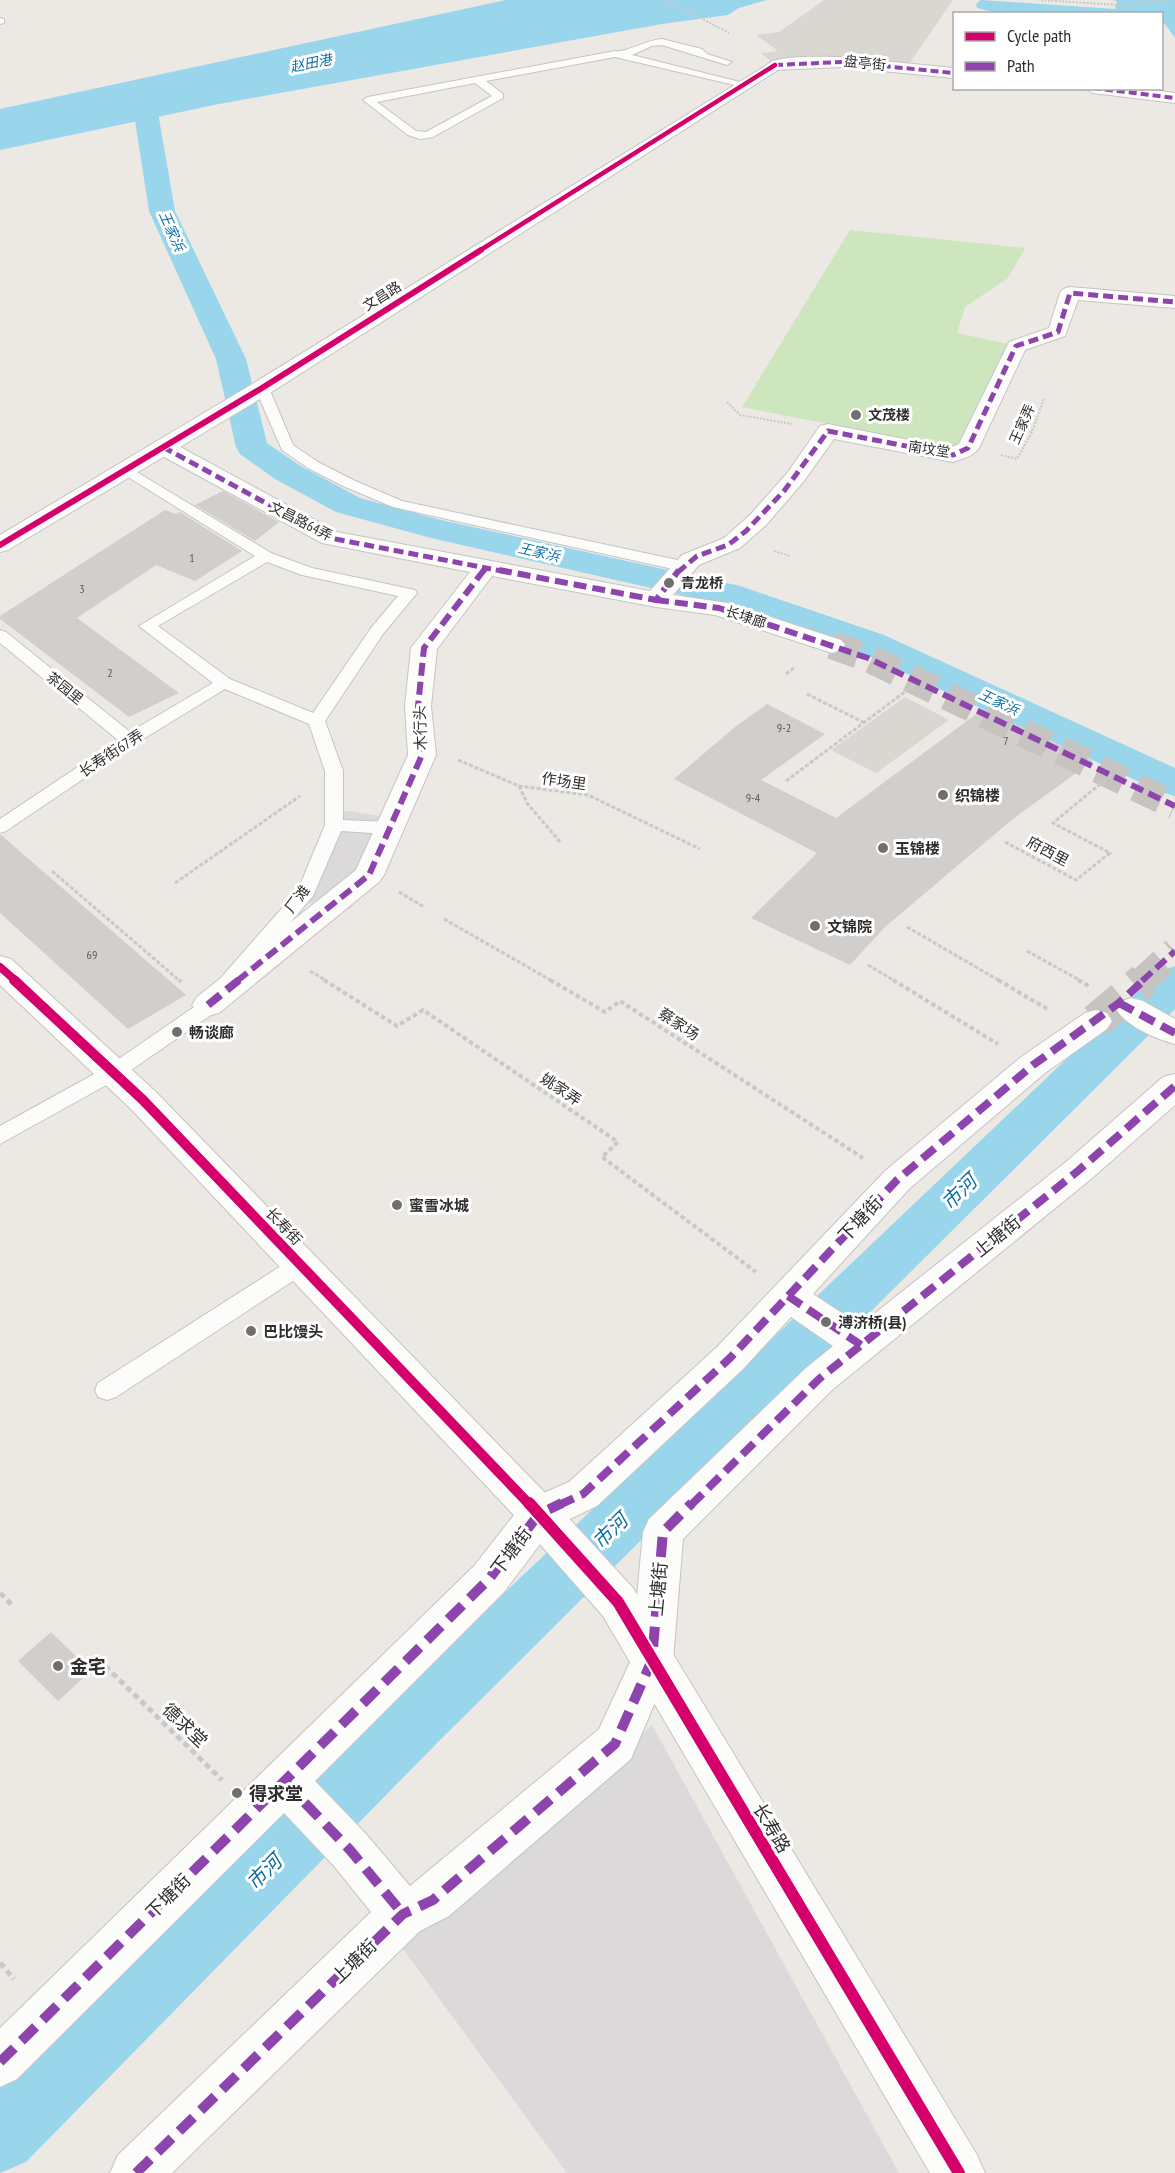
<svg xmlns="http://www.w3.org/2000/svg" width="1175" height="2173" viewBox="0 0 1175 2173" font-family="'PT Sans Narrow','Noto Sans SC',sans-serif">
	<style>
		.industrial { fill: #dcd9db }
		.green { fill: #cee6be }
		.plaza { fill: #dad6d2 }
		.water { fill: #99d6ec }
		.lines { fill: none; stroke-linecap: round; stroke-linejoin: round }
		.canal { fill: #99d6ec; fill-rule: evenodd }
		.building { fill: #d1cecb }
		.street-tunnel-far1 { stroke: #c6c3c0; stroke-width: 28; stroke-dasharray: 28 14; stroke-linecap: butt }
		.street-tunnel { stroke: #c6c3c0; stroke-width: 35; stroke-dasharray: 35 18; stroke-linecap: butt }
		.lane-casing { stroke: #c5c4c5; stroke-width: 2 }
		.street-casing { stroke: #c5c4c5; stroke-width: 2 }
		.secondary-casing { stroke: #c5c4c5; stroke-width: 2 }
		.path-far3 { stroke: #c9c9c8; stroke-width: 2; stroke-dasharray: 2 1.5; stroke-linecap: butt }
		.path-far2 { stroke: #c9c9c8; stroke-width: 3; stroke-dasharray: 4 2; stroke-linecap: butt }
		.path-far1 { stroke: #c9c9c8; stroke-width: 4; stroke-dasharray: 4.5 3; stroke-linecap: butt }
		.path { stroke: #c9c9c8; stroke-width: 5; stroke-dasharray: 6 4; stroke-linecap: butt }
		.lane { fill: #fcfcfb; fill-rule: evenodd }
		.street { fill: #fcfcfb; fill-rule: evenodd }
		.secondary { fill: #fcfcfb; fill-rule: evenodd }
		.quiet-far4 { stroke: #8e44ad; stroke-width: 4; stroke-dasharray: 8 4; stroke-linecap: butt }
		.quiet-far3 { stroke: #8e44ad; stroke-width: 5; stroke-dasharray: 10 5; stroke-linecap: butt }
		.quiet-far2 { stroke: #8e44ad; stroke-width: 6; stroke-dasharray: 13 6; stroke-linecap: butt }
		.quiet-far1 { stroke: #8e44ad; stroke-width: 8; stroke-dasharray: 16 8; stroke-linecap: butt }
		.quiet { stroke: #8e44ad; stroke-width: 10; stroke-dasharray: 20 10; stroke-linecap: butt }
		.cycleway-far4-casing { stroke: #fff; stroke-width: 7 }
		.cycleway-far3-casing { stroke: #fff; stroke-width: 8 }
		.cycleway-far2-casing { stroke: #fff; stroke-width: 10 }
		.cycleway-far1-casing { stroke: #fff; stroke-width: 14 }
		.cycleway-casing { stroke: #fff; stroke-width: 16 }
		.cycleway-far4 { stroke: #d6006c; stroke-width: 4.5 }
		.cycleway-far3 { stroke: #d6006c; stroke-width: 6 }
		.cycleway-far2 { stroke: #d6006c; stroke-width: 8 }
		.cycleway-far1 { stroke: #d6006c; stroke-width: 10 }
		.cycleway { stroke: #d6006c; stroke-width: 12 }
		.poi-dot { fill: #706f6e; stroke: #fff; stroke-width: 2 }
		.labels { text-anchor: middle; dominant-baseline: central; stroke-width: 6; stroke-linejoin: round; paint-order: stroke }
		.number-label { font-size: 12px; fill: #585857 }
		.far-water-label { font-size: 14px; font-style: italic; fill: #0d6fa3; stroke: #fff }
		.far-street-label { font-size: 14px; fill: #2e2e2e; stroke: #fff }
		.far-poi-label { font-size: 14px; font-weight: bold; fill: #2e2e2e; stroke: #fff; text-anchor: start }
		.street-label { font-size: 15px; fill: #2e2e2e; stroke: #fff }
		.poi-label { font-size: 15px; font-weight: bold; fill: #2e2e2e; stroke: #fff; text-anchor: start }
		.near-street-label { font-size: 18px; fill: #2e2e2e; stroke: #fff }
		.near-poi-label { font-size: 18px; font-weight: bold; fill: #2e2e2e; stroke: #fff; text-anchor: start }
		.near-water-label { font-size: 20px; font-style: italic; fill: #0d6fa3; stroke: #fff }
	</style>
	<rect width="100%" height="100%" fill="#ece8e4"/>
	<!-- industrial -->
	<path class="industrial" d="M334,809L393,818L350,909L297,901Z
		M652,1725L899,2173H567L400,1945Z"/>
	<!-- green -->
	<path class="green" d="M850,230L1025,248L1008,278L965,307L957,333L1008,344L955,449L742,407Z"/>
	<!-- plaza -->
	<path class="plaza" d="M824,0H953L907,67L775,65L761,53L778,51L756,35L779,32Z
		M905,697L949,720L876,773L831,750Z"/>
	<!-- water -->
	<path class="water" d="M506,0H767L739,8L728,15L662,24L219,104L0,150V109Z
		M981,0L1115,9L1117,1L1113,0H1175V38L1165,24L1162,23V14L997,13L977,8L976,4Z"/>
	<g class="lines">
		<!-- canal -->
		<path class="canal" d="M143,88L152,90L155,95L175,211L246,359L267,443L299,465L360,498L437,519L740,586L884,635L1175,768V796L1161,792L858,651L717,603L431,538L336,512L275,479L240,454L236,447L216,359L149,211L131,95L134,90Z
			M1175,966V1009L439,1741L26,2162L0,2173V2085L395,1697L1159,971Z"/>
	</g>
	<!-- building -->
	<path class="building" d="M223,491L279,522L255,541L195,505Z
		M165,510L176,514L180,512L242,551L195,581L156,565L77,618L179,693L129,717L0,619V616Z
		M767,704L825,734L761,780L836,818L983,709L1093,761L1014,818L885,927L850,965L751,918L817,853L674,779L735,727Z
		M0,835H1L186,995L128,1029L0,913Z
		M51,1632L91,1671L58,1701L18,1661Z"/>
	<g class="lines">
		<!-- street-tunnel-far1 -->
		<path class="street-tunnel-far1" d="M832,645L868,658L1175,806
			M1142,981L1175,951"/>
		<!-- street-tunnel -->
		<path class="street-tunnel" d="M1096,1021L1144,980"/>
		<defs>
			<path id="lane" d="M0,18L4,19V23L0,24Z
				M662,39L702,49L707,54L732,62L727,65L662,45L652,46L632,55L748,84L743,87L615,57L486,81L503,94V98L433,137L420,139L408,135L363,100L368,97L615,51C625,53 647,40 662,39ZM475,83L492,96L426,132L416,131L377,102Z
				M262,384L269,388L293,445L318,462L353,480L402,501L682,561L690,566L682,571L393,507L343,486L308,468L282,450L255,388Z
				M125,465L271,553L312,568L415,590L417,593L383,634L325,721L343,771V820L388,822L394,824L397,828L394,832L388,834L341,831L313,896L211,1015L121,1077L0,1144V1126L107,1067L197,1005L298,890L325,825V771L309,724L225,689L135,744L6,831L0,833V819L118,740L0,643V630L6,632L130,732L213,683L139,626L255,556L120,472L118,469ZM267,562L302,575L398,596L371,628L313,713L230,679L158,626Z
				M300,1256L308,1259L311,1265L308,1271L116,1397L107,1400L98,1397L95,1390L98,1383L292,1259Z"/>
			<path id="street" d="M842,57L954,68V78L842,67L775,70L767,65C776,54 827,57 842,57Z
				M1085,88H1138L1175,93V103L1093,93Z
				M1070,287L1175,296V308L1078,300L1065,336L1025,350L979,448C974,456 962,459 953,462L834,439L804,481L767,524L740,548L699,565L673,595L728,603L841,640L845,645L841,650L832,653L823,650L715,615L656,607L492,576L437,649L431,706L436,755L384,875L379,882L219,1013L208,1016L197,1013L192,1005L197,997L356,870L408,755L405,706L411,648L470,572L322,543L155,452L152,447L155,442L163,440L171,442L337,532L650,591L682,555L724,538L751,514L788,472L820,426L828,424L950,448L959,444L1009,342L1049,328L1060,293L1063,289Z
				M1132,998L1143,1001L1175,1019V1044C1156,1039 1126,1026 1116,1009L1121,1001Z
				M1096,1010L1107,1013L1112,1021L1107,1029L1045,1073L909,1189L813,1294L860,1325L1067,1161L1163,1077L1175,1074V1105L1091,1179L832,1390L683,1539L673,1660L631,1759L449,1916L420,1931L172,2173H110L118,2155L371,1912L334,1866L284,1813L17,2079L0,2087V2028L474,1566L525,1501L569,1482L717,1347L885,1171L1021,1057L1085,1013ZM791,1317L833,1346L806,1368L649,1519L643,1532L631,1660L599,1729L410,1886L366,1834L315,1781L504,1592L553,1527L597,1506L743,1369Z"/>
			<path id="secondary" d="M775,60L783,65L781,68L270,393L8,550L0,552V535L254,383Z
				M0,956L11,959L155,1091L553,1501L633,1588L977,2155L985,2173H930L603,1616L525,1527L131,1109L0,985Z"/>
		</defs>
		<!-- lane casing -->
		<use href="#lane" class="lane-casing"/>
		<!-- street casing -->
		<use href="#street" class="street-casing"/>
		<!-- secondary casing -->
		<use href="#secondary" class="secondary-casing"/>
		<!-- path-far3 -->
		<path class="path-far3" d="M666,0L729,33
			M1041,0L1118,5L1172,0
			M727,402L740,415L792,424
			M1013,428L1032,432
			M1001,455L1017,459L1032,432L1044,398
			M774,551L790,556"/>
		<!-- path-far2 -->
		<path class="path-far2" d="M786,674L795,667
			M807,694L863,722
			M458,760L519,786L588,795L700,849
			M786,781L918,682
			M519,786L527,803L560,842
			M1005,842L1076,880L1110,853L1053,823L1111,775
			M52,871L180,981
			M175,883L300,796
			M399,892L424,907
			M444,919L552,981
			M907,927L1000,981
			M1027,951L1081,981
			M868,965L895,981
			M310,971L327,981"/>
		<!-- path-far1 -->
		<path class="path-far1" d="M179,980L181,982
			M324,980L397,1026L423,1010L618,1142L602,1157L756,1272
			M550,980L605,1012L620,1001L863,1158
			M893,980L998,1044
			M998,980L1049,1010
			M1078,980L1089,986"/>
		<!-- path -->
		<path class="path" d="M0,1593L12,1605
			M98,1659L222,1780
			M0,1963L14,1979"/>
		<!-- lane -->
		<use href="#lane" class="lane"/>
		<!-- street -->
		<use href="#street" class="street"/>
		<!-- secondary -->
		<use href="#secondary" class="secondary"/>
		<!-- quiet-far4 -->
		<path class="quiet-far4" d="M775,65L842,62L954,73
			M1093,88L1175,98"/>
		<!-- quiet-far3 -->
		<path class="quiet-far3" d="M163,447L330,538L486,568
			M483,572L486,568L507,572
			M678,572L697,556L728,545L746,531L784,491L828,431L953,455L968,448L1016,346L1058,332L1070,293L1175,302"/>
		<!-- quiet-far2 -->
		<path class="quiet-far2" d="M499,570L656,600L679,570
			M656,600L719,608L868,658L1175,806
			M237,981L369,875L422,755L418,706L424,648L484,570
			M1142,981L1175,951"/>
		<!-- quiet-far1 -->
		<path class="quiet-far1" d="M1119,1003L1175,1033
			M208,1005L239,980
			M788,1296L861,1345
			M559,1505L583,1494L730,1358L897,1180L1033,1065L1119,1003L1144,980
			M691,1505L819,1379L1079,1170L1175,1086"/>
		<!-- quiet -->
		<path class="quiet" d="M284,1781L350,1850L403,1914
			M0,2062L489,1579L539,1514L562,1503
			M136,2173L403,1914L433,1900L615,1744L652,1660L663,1532L692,1503"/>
		<defs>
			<path id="cycleway-far4" d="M479,251L775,65"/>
			<path id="cycleway-far3" d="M0,545L262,388L481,250"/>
			<path id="cycleway-far2" d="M0,967L16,981"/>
			<path id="cycleway-far1" d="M14,980L143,1100L530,1505"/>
			<path id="cycleway" d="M529,1503L618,1602L959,2173"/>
		</defs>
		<!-- cycleway-far4 casing -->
		<use href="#cycleway-far4" class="cycleway-far4-casing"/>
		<!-- cycleway-far3 casing -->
		<use href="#cycleway-far3" class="cycleway-far3-casing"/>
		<!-- cycleway-far2 casing -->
		<use href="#cycleway-far2" class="cycleway-far2-casing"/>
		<!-- cycleway-far1 casing -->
		<use href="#cycleway-far1" class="cycleway-far1-casing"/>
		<!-- cycleway casing -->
		<use href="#cycleway" class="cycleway-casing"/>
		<!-- cycleway-far4 -->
		<use href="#cycleway-far4" class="cycleway-far4"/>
		<!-- cycleway-far3 -->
		<use href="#cycleway-far3" class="cycleway-far3"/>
		<!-- cycleway-far2 -->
		<use href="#cycleway-far2" class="cycleway-far2"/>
		<!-- cycleway-far1 -->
		<use href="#cycleway-far1" class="cycleway-far1"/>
		<!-- cycleway -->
		<use href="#cycleway" class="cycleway"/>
	</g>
	<!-- markers -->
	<g class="poi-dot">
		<circle cx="856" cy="415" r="6"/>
		<circle cx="669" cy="583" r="6"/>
		<circle cx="943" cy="795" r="6"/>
		<circle cx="883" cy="848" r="6"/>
		<circle cx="815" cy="926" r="6"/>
		<circle cx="177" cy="1032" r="6"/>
		<circle cx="397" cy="1205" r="6"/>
		<circle cx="826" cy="1322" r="6"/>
		<circle cx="251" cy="1331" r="6"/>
		<circle cx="58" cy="1666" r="6"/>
		<circle cx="237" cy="1793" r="6"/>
	</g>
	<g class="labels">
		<!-- number labels -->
		<g class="number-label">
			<text x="192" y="557">1</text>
			<text x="82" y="588">3</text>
			<text x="110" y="672">2</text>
			<text x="784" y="727">9-2</text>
			<text x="1006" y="740">7</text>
			<text x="753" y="797">9-4</text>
			<text x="92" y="954">69</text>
		</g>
		<!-- far-water labels -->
		<g class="far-water-label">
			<text transform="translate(311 63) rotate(-11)">赵田港</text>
			<text transform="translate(172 231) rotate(66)">王家浜</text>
			<text transform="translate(539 552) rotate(13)">王家浜</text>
			<text transform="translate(999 702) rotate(25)">王家浜</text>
		</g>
		<!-- far-street labels -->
		<g class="far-street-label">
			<text transform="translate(865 63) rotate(6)">盘亭街</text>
			<text transform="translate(382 296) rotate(-32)">文昌路</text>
			<text transform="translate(1022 424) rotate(-66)">王家弄</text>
			<text transform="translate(929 449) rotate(9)">南坟堂</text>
			<text transform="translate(301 521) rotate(27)">文昌路64弄</text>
			<text transform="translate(746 617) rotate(18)">长埭廊</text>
			<text transform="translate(65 688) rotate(39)">茶园里</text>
		</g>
		<!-- far-poi labels -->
		<g class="far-poi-label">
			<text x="868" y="415">文茂楼</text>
			<text x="681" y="583">青龙桥</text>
		</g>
		<!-- street labels -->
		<g class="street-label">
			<text transform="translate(420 728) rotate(-92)">木行头</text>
			<text transform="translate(111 753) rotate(-33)">长寿街67弄</text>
			<text transform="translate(564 781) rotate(8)">作场里</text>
			<text transform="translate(1048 851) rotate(28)">府西里</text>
			<text transform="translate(297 899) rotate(-53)">厂滩</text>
			<text transform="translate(679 1024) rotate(33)">蔡家场</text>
			<text transform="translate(561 1089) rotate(34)">姚家弄</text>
			<text transform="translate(284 1226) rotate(46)">长寿街</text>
		</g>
		<!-- poi labels -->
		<g class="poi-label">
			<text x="955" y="795">织锦楼</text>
			<text x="895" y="848">玉锦楼</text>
			<text x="827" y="926">文锦院</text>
			<text x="189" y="1032">畅谈廊</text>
			<text x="409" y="1205">蜜雪冰城</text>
			<text x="838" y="1322">溥济桥(县)</text>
			<text x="263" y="1331">巴比馒头</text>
		</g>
		<!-- near-street labels -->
		<g class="near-street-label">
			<text transform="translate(860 1219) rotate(-47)">下塘街</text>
			<text transform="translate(997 1236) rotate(-39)">上塘街</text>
			<text transform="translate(511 1551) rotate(-53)">下塘街</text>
			<text transform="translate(658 1589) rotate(-85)">上塘街</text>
			<text transform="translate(185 1725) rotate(44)">德求堂</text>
			<text transform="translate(772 1828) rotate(59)">长寿路</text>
			<text transform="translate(168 1896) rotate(-45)">下塘街</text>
			<text transform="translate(354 1961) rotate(-44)">上塘街</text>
		</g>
		<!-- near-poi labels -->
		<g class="near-poi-label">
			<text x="70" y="1666">金宅</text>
			<text x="249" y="1793">得求堂</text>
		</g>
		<!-- near-water labels -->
		<g class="near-water-label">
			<text transform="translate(959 1192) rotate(-44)">市河</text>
			<text transform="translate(610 1531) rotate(-44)">市河</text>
			<text transform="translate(264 1872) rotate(-45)">市河</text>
		</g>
	</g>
	<!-- legend -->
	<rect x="953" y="12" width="210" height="78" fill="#ffffff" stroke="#ababab" stroke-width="1.5"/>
	<rect x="965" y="32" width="30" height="9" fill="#d6006c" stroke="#ababab" stroke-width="1.5"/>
	<text x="1007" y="42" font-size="18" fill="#2e2e2e">Cycle path</text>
	<rect x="965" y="62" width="30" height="9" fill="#8e44ad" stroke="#ababab" stroke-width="1.5"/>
	<text x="1007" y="72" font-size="18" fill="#2e2e2e">Path</text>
</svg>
